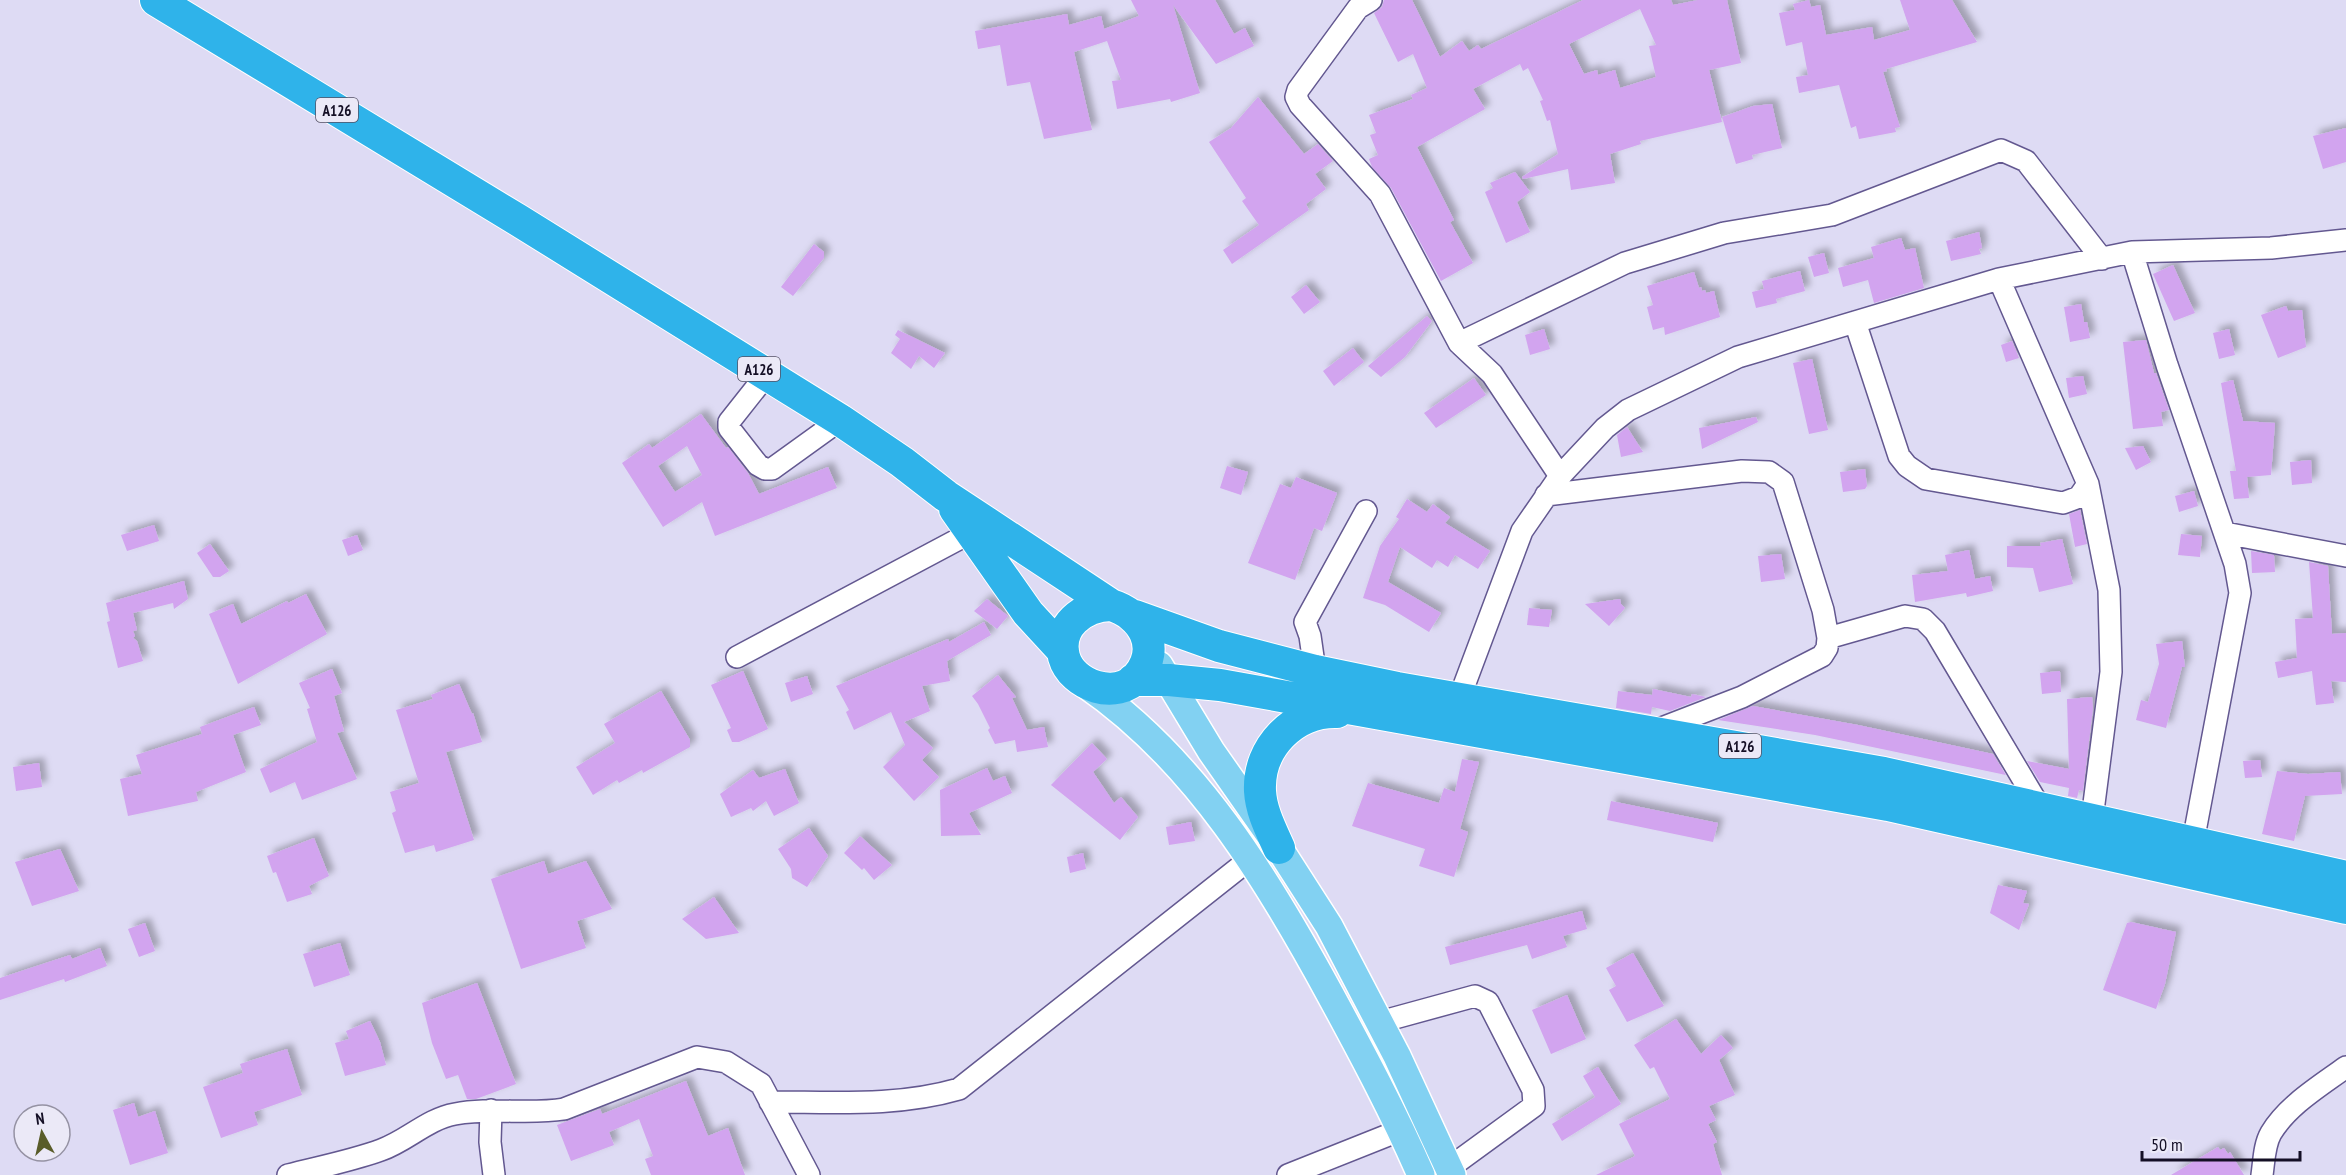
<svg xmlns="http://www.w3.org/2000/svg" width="2346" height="1175" viewBox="0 0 2346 1175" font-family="'PT Sans Narrow',sans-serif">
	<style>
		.building { fill: #d2a4ef; fill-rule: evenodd; filter: url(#shadow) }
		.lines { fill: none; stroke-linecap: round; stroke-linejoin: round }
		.minor-casing { stroke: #635890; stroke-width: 24 }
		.major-casing { stroke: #fff; stroke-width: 30 }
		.highway-casing { stroke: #fff; stroke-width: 34 }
		.minor { stroke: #fff; stroke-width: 21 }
		.major { stroke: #82d1f2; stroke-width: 27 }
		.highway { stroke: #2fb3ea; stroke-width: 32 }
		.labels { text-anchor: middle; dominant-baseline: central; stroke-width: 4.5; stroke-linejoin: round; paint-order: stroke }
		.shield { fill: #ebe9f7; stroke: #545064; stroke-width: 1.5 }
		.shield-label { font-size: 15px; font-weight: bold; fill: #140f25 }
	</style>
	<defs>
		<filter id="shadow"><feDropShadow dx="5.5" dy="-5.5" stdDeviation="3" flood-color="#0004"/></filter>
	</defs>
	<rect width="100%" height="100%" fill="#dedbf4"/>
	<!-- building -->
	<path class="building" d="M1131,0H1215L1234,34L1245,28L1254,46L1216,64L1173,5L1200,93L1171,102L1170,99L1117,109L1112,81L1121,80L1107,41L1074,52L1092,130L1044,139L1030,82L1007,86L1000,45L978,49L975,31L1067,14L1069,25L1101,16L1104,29L1139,16Z
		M1384,0H1412L1440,57L1462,41L1469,51L1478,45L1481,49L1583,0H1671L1673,5L1698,0H1727L1741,63L1709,70L1722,122L1640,141L1641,144L1610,154L1615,183L1571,190L1568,169L1523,179L1522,177L1558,154L1550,120L1547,121L1540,101L1543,100L1528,68L1523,71L1520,64L1473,89L1485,109L1417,147L1454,220L1450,222L1473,263L1441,281L1391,188L1372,167L1369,159L1378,155L1370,135L1376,133L1369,115L1413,99L1411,95L1427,88L1413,54L1398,62L1374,13L1382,7ZM1640,9L1656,45L1649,46L1656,77L1620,88L1615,70L1598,75L1597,70L1584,74L1569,44Z
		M1809,0L1811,7L1820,5L1826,35L1872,27L1874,40L1910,30L1900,0H1952L1977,42L1886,69L1887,71L1883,72L1900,127L1895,128L1896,132L1859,139L1856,126L1851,128L1839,85L1799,93L1796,77L1808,75L1802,42L1786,46L1779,13L1795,10L1793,4Z
		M1258,97L1304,154L1318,144L1333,161L1315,174L1326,189L1306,204L1309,210L1232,264L1223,250L1259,225L1242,201L1246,198L1209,142L1231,128Z
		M1772,104L1782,148L1752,155L1753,159L1736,164L1722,117L1753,106Z
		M2346,128V162L2323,169L2313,136Z
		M1515,172L1530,192L1517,202L1530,232L1506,243L1485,192L1493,188L1490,183Z
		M1979,232L1982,248L1979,249L1981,254L1951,261L1946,241Z
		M1901,238L1905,250L1915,248L1924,288L1874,303L1868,280L1843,287L1838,268L1874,258L1871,247Z
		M814,244L824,252V258L793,296L781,287Z
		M1824,253L1829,273L1814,277L1808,257Z
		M2173,265L2195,313L2174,321L2153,274Z
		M1800,271L1805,291L1776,299L1777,303L1756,308L1752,292L1764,289L1762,281Z
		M1694,272L1699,288L1701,287L1702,291L1705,290L1706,293L1714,291L1720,317L1665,335L1664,327L1653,330L1647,307L1653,305L1647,286Z
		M1306,285L1320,302L1304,314L1291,297Z
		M2081,304L2084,322H2087L2090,338L2070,342L2064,307Z
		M2286,306L2288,311L2302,310L2306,347L2278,358L2261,315Z
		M1427,316L1432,321L1405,357L1381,377L1368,366Z
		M1544,329L1550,349L1530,355L1525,335Z
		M2229,329L2235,355L2219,359L2213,333Z
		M898,330L945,353L934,368L919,356L911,369L891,353L900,339L895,335Z
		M2146,340L2154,373H2156L2169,410L2161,412L2163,426L2133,429L2123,342Z
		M2012,341L2019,358L2006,362L2001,345Z
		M1353,348L1364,362L1334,386L1323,371Z
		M1812,359L1828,430L1809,434L1793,363Z
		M2083,376L2087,394L2069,398L2066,378Z
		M1474,378L1486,395L1436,428L1424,413Z
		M2233,380L2243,421L2275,423L2271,475L2247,477L2249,498L2234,499L2230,471H2236L2221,383Z
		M701,414L726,448L728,447L748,473L759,494L828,467L837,488L715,536L702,502L663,527L622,463L649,444L652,448ZM687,446L702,475L675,492L658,466Z
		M1756,417L1758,422L1702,449L1699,428Z
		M1627,427L1643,452L1621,457L1617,435Z
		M2143,446L2151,462L2136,470L2125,448Z
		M2311,460L2312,483L2292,485L2290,462Z
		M1227,466L1248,472L1241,495L1220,488Z
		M1865,469L1867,486L1865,489L1843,492L1840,472Z
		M1296,477L1337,493L1322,531L1314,528L1295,580L1248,563L1280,484L1291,488Z
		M2194,491L2198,506L2179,512L2175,496Z
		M1407,499L1427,512L1433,504L1450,517L1445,523L1490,551L1478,569L1455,555L1448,567L1437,560L1432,568L1400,547L1388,582L1441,613L1429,632L1385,605L1363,598L1380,546L1399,519L1396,517Z
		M2080,510L2087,544L2075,547L2069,514Z
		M154,525L159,541L127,551L121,535Z
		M2181,534L2202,536L2200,557L2178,555Z
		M357,535L363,550L348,556L342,540Z
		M2062,539L2073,584L2039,592L2033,568L2007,567V546H2041L2040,543Z
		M210,544L229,571L220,577H213L197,553Z
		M1969,550L1975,579L1990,576L1993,591L1967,597L1966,593L1915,602L1912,575L1948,571L1945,555Z
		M2251,551L2274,555L2275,572L2252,573Z
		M1781,554L1785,579L1761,582L1758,556Z
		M2309,562L2328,566L2332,634L2346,633V682L2331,681L2334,703L2316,705L2312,671L2278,678L2275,662L2297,658L2295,619L2313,618Z
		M184,581L188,599L174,609L173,603L133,613L137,630L133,631L135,636L133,638L137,641L143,661L118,668L107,622L110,621L106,603Z
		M306,594L327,634L238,684L209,614L233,604L241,624L287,601L288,603Z
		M987,599L1008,616L997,629L974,611Z
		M1620,599L1621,604L1625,608L1609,626L1585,604Z
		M1529,608L1552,610L1549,627L1527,625Z
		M984,622L991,635L947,661L950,681L922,686L930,711L904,722L933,748L922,760L939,777L914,801L883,767L905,745L891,712L854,730L846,712L849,710L836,686L948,639L949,642Z
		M2182,641L2185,667H2182L2166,728L2136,720L2141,700L2148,702L2159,664L2156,644Z
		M332,669L342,693L334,696L344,731L337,733L357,779L302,800L295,782L270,793L260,769L317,742L307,709L310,708L299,683Z
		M743,671L768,729L739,742H732L727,730L731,728L711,685Z
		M2060,671L2061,692L2042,694L2040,673Z
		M998,675L1016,697L1012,698L1027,730L1044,727L1048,747L1017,752L1015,740L995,744L988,730L990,728L978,704L972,696Z
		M807,676L813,694L791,702L785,683Z
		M459,684L472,714L473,713L482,742L446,752L474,840L436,852L434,845L405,853L392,813L396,811L390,792L419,783L396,710L433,699L431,695Z
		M1653,689L1691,697L1692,694L1706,697L1670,711L1652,707L1651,714L1616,708L1618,691L1652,695Z
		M661,691L690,740V747L643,773L642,770L619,783L617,780L593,795L576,767L615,743L604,724Z
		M2092,697L2093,708L2083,791L2079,790L2077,798L2068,796L2069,788L2040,782L2027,761L2069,769L2067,699Z
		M1753,706L1858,725L1993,754L2006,775L1815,735L1718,720Z
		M254,707L261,725L233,735L246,772L196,792L198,801L128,816L120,779L142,774L136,755L202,734L200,727Z
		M1092,743L1107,759L1093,772L1114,803L1121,797L1138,817L1120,840L1051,785Z
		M1462,759L1479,762L1460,829L1468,832L1454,877L1419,866L1425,849L1352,826L1368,783L1439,803L1444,788L1455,792Z
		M2260,760L2262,777L2245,778L2243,761Z
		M39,763L42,787L16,791L13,767Z
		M987,768L993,781L1005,776L1012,793L969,813L981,835L941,836L940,790Z
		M785,769L799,803L774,816L766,801L753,811L751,808L731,817L720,794L753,770L759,778Z
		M2277,771L2308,774L2340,772L2342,794L2305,796L2294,841L2262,834Z
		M1611,801L1718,823L1713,842L1607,820Z
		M1191,822L1195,841L1169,845L1166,827Z
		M809,828L828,856L807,887L792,878L791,869L778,849Z
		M860,836L892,865L874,880L864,868L862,870L844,853Z
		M314,838L329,876L309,886L312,894L287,902L276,872L273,873L267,856Z
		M60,849L79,891L32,906L15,862Z
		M1083,853L1086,869L1070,873L1067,857Z
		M544,861L548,874L586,861L612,909L577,921L586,948L521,969L491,879Z
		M1998,885L2027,891L2023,903L2029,904L2019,930L1990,913Z
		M714,897L739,933L706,939L682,919Z
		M1582,911L1587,929L1563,936L1567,947L1532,959L1527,945L1450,965L1445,947Z
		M2131,922L2176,932L2165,984L2156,1009L2103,990L2127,923Z
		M145,923L155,951L139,957L128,929Z
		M340,943L350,975L314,987L303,954Z
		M100,948L107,966L65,982L64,979L0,1000V978L70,955L72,959Z
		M1633,953L1664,1006L1627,1022L1609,990L1616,986L1606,968Z
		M477,983L516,1084L476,1099H467L458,1075L446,1079L432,1043L422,1003Z
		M1567,995L1586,1039L1551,1054L1532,1010Z
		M1676,1019L1701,1054L1721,1035L1733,1048L1719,1060L1735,1095L1709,1106L1716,1120L1708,1124L1717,1142L1713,1144L1722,1175H1596L1635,1156L1619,1124L1670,1099L1654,1067L1650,1069L1634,1045Z
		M370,1021L380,1042L386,1065L345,1076L335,1043L349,1039L346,1031Z
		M287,1049L302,1095L254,1112L258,1125L221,1138L203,1087L243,1073L240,1064Z
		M1598,1067L1621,1104L1562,1141L1552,1124L1595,1097L1583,1076Z
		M686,1081L708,1136L728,1128L745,1175H651L645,1159L653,1156L639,1119L609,1132L614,1145L571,1161L557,1125L600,1109L602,1114Z
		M134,1103L138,1117L155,1111L168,1153L130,1165L113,1110Z
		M2218,1147L2220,1150L2224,1148L2228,1154L2230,1152L2244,1175H2171Z"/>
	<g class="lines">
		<defs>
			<path id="minor" d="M1371,0L1358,8L1298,90L1296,97L1300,105L1380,194L1459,343L1492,374L1560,476
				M2132,252L2167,365L2235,564L2240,593L2193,842
				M1999,279L2088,484L2109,590L2111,672L2092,819
				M1855,322L1899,456L1907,466L1926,479L2063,503L2079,497L2088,484
				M1459,343L1625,263L1724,233L1832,215L2001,150L2026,161L2102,259
				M767,374L729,422V428L758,465L765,469H772L840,420
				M1546,495L1742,471L1769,472L1783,482L1823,610L1828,638L1827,648L1822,656L1742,697L1654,731
				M2225,533L2346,556
				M1828,638L1905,616L1923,619L1935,631L2039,806
				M737,657L972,532
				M1315,671L1310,636L1305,622L1366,511
				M1459,699L1522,531L1560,476L1605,428L1628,410L1738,357L1999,279L2132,252L2271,248L2346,240
				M1380,1022L1475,996L1488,1002L1533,1090L1534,1106L1449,1168
				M770,1102C834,1102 897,1107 959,1089L1250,859
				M491,1110L490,1142L494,1175
				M288,1175C319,1167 351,1161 381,1150C407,1141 427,1119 455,1114C491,1107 528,1115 564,1109L697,1057L726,1062L761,1084L809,1175
				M1288,1175L1401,1130
				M2262,1175C2264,1162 2264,1145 2271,1133C2288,1105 2320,1086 2346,1067"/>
			<path id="major" d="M1159,665L1211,751L1279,848L1329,926L1397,1056L1452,1175
				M1085,684C1196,760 1268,880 1331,996C1363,1055 1394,1113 1421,1175"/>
			<path id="highway" d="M156,0L518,220L840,420L902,462L946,496L1111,605C1142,614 1162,647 1138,676C1117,701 1072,686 1064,657C1056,626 1083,606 1111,605
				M955,509L1028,613L1063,651
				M1135,616L1219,646L1315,671L1397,688L1884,773L2346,877
				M1133,680H1169L1220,685L1888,805L2346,908
				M1279,848C1271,830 1261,811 1260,791C1258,747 1294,711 1337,712"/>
		</defs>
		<!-- minor casing -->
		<use href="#minor" class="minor-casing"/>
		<!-- major casing -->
		<use href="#major" class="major-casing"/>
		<!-- highway casing -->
		<use href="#highway" class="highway-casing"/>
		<!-- minor -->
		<use href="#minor" class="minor"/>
		<!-- major -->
		<use href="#major" class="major"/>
		<!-- highway -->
		<use href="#highway" class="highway"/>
	</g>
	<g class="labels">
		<!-- shield labels -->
		<g class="shield">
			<rect x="316" y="98" width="42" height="24" rx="4.5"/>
			<rect x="738" y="357" width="42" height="24" rx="4.5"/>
			<rect x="1719" y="734" width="42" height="24" rx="4.5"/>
		</g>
		<g class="shield-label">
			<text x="337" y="110">A126</text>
			<text x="759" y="369">A126</text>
			<text x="1740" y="746">A126</text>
		</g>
	</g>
	<!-- north arrow -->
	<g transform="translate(42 1133) rotate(352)"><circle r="28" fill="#ebe9f7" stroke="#9592a3" stroke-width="1.5"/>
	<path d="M0-4.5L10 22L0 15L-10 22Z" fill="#595c29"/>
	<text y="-9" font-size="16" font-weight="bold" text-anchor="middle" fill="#140f25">N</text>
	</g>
	<!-- scale -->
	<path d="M2142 1151v9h158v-9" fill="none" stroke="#140f25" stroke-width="3"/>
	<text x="2151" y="1151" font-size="18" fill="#140f25" stroke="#ebe9f7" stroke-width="4.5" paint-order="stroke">50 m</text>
</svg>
